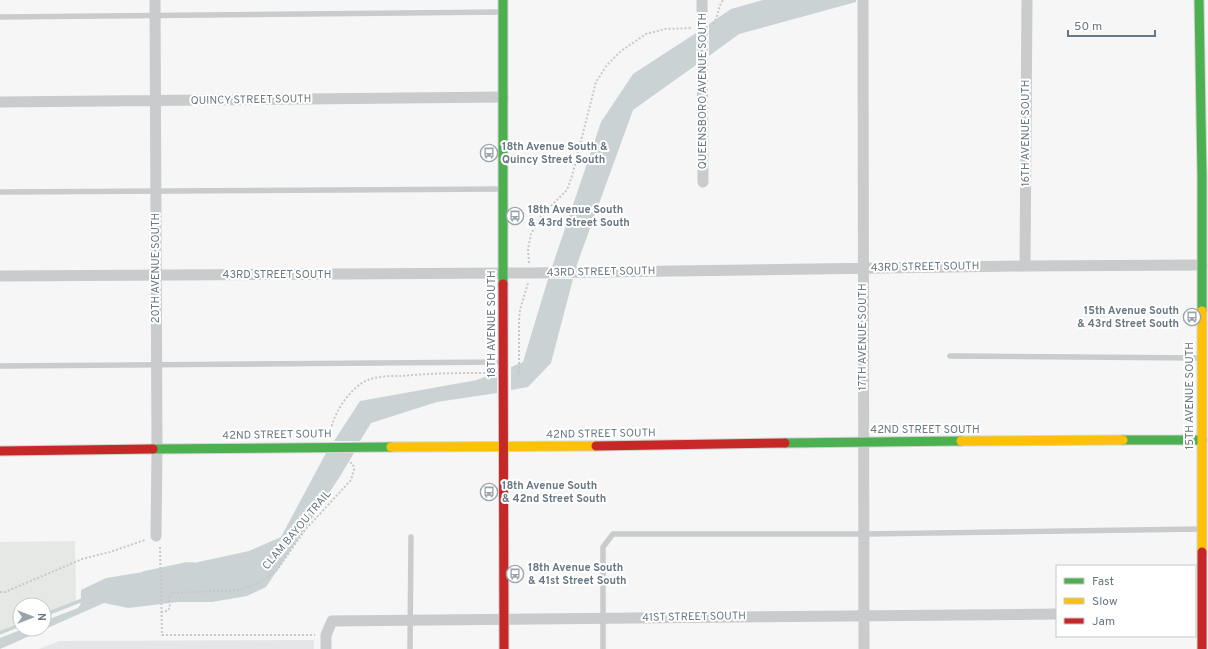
<svg xmlns="http://www.w3.org/2000/svg" width="1208" height="649" viewBox="0 0 1208 649" font-family="Overpass,sans-serif">
	<style>
		.built { fill: #e5e6e7 }
		.green { fill: #e5e8e4 }
		.water { fill: #cbd2d4 }
		.lines { fill: none; stroke-linecap: round; stroke-linejoin: round }
		.stream { stroke: #cbd2d4; stroke-width: 3.5 }
		.fast-casing { stroke: #d2d3d4; stroke-width: 11 }
		.slow-casing { stroke: #d2d3d4; stroke-width: 11 }
		.jam-casing { stroke: #d2d3d4; stroke-width: 11 }
		.path { stroke: #c7c8c9; stroke-width: 2; stroke-dasharray: 2 2; stroke-linecap: butt }
		.lane { stroke: #c9cbcc; stroke-width: 5.5 }
		.street { stroke: #c9cbcc; stroke-width: 11 }
		.fast { stroke: #4caf50; stroke-width: 9 }
		.slow { stroke: #ffc107; stroke-width: 9 }
		.jam { stroke: #c62828; stroke-width: 9 }
		.labels { text-anchor: middle; dominant-baseline: central; stroke-width: 4; stroke-linejoin: round; paint-order: stroke }
		.street-label { font-size: 11px; fill: #6a7883; stroke: #fff }
		.poi-label { font-size: 11px; font-weight: bold; fill: #6a7883; stroke: #fff; text-anchor: start }
	</style>
	<rect width="100%" height="100%" fill="#f6f6f6"/>
	<!-- built -->
	<path class="built" d="M314,640V649H39L59,641Z"/>
	<!-- green -->
	<path class="green" d="M75,541L76,603L44,615V605H20V625L0,633V542Z"/>
	<!-- water -->
	<path class="water" d="M763,0H856V2L739,34L709,56V24L731,9Z
		M696,33V65L633,110L576,267H552L601,122L633,74Z
		M548,279H573L551,363L528,387L511,390V367L523,362Z
		M497,372V393L437,402L371,423L360,441H334L360,401L477,380Z
		M326,453H354L339,478L266,587L247,596L212,602H178L128,608L104,603L0,649V638L23,629H44V621L78,608L81,603V590L106,578L180,566L249,551L281,537Z"/>
	<g class="lines">
		<!-- stream -->
		<path class="stream" d="M144,573L186,564H193
			M44,615L85,599
			M0,633L20,625"/>
		<defs>
			<path id="fast" d="M503,0V284
				M1199,0L1202,177V311
				M1123,440H1202
				M785,443L961,441
				M153,449L391,447"/>
			<path id="slow" d="M1202,311V552
				M961,441L1123,440
				M391,447L596,446"/>
			<path id="jam" d="M503,284L504,649
				M596,446L785,443
				M0,451L153,449
				M1202,552V649"/>
		</defs>
		<!-- fast casing -->
		<use href="#fast" class="fast-casing"/>
		<!-- slow casing -->
		<use href="#slow" class="slow-casing"/>
		<!-- jam casing -->
		<use href="#jam" class="jam-casing"/>
		<!-- path -->
		<path class="path" d="M713,24C719,16 717,9 723,0
			M529,263L528,249L531,234L542,215L567,190L572,176L596,82L607,65L621,51L646,34L665,29L692,28
			M517,374H519V320L520,310L528,283
			M330,434C332,415 350,387 368,380C378,376 391,376 401,376C431,373 461,373 491,373
			M160,547L162,635H315
			M0,592H5L82,559L110,552L145,540
			M161,612L167,611L170,608L169,597L171,593L240,590L261,582L277,570L305,530L351,480L354,470L353,464L348,461"/>
		<!-- lane -->
		<path class="lane" d="M0,17L502,12
			M0,192L502,189
			M950,356L1200,358
			M0,366L502,362
			M410,649L411,537
			M603,649V547L613,534H864L1200,529"/>
		<!-- street -->
		<path class="street" d="M155,0L157,449L156,536
			M702,0L703,182
			M863,0L864,649
			M0,102L503,97
			M1025,266L1027,0
			M0,276L530,273L1025,266L1202,265
			M326,649V635L332,621L1057,614"/>
		<!-- fast -->
		<use href="#fast" class="fast"/>
		<!-- slow -->
		<use href="#slow" class="slow"/>
		<!-- jam -->
		<use href="#jam" class="jam"/>
	</g>
	<!-- icons -->
	<defs>
		<symbol id="bus-ring" viewBox="-11 -11 22 22"><circle r="9.5" fill="#fff" stroke="#9ba4ab" stroke-width="1.5"/><path d="M-5-6H5V4H4V6H2V4H-2V6H-4V4H-5ZM-3.5-4V0h7V-4ZM-3.5 1.2v1.5H-2V1.2ZM2 1.2v1.5H3.5V1.2Z" fill="#9ba4ab"/></symbol>
	</defs>
	<g fill-rule="evenodd">
		<use href="#bus-ring" x="479" y="143" width="20" height="20"/>
		<use href="#bus-ring" x="505" y="206" width="20" height="20"/>
		<use href="#bus-ring" x="1182" y="307" width="20" height="20"/>
		<use href="#bus-ring" x="479" y="482" width="20" height="20"/>
		<use href="#bus-ring" x="505" y="564" width="20" height="20"/>
	</g>
	<g class="labels">
		<!-- street labels -->
		<g class="street-label">
			<text transform="translate(703 91) rotate(-90)">QUEENSBORO AVENUE SOUTH</text>
			<text transform="translate(251 100) rotate(-1)">QUINCY STREET SOUTH</text>
			<text transform="translate(1026 133) rotate(-90)">16TH AVENUE SOUTH</text>
			<text transform="translate(925 267) rotate(-1)">43RD STREET SOUTH</text>
			<text transform="translate(156 268) rotate(-90)">20TH AVENUE SOUTH</text>
			<text transform="translate(601 272) rotate(-1)">43RD STREET SOUTH</text>
			<text x="277" y="275">43RD STREET SOUTH</text>
			<text transform="translate(492 324) rotate(-90)">18TH AVENUE SOUTH</text>
			<text transform="translate(863 337) rotate(-90)">17TH AVENUE SOUTH</text>
			<text transform="translate(1190 396) rotate(-90)">15TH AVENUE SOUTH</text>
			<text x="925" y="430">42ND STREET SOUTH</text>
			<text transform="translate(601 434) rotate(-1)">42ND STREET SOUTH</text>
			<text transform="translate(277 435) rotate(-1)">42ND STREET SOUTH</text>
			<text transform="translate(297 530) rotate(-50)">CLAM BAYOU TRAIL</text>
			<text transform="translate(694 617) rotate(-1)">41ST STREET SOUTH</text>
		</g>
		<!-- poi labels -->
		<g class="poi-label">
			<text x="502" y="147">18th Avenue South &amp;<tspan x="502" dy="13">Quincy Street South</tspan></text>
			<text x="528" y="210">18th Avenue South<tspan x="528" dy="13">&amp; 43rd Street South</tspan></text>
			<text x="1179" y="311" text-anchor="end">15th Avenue South<tspan x="1179" dy="13">&amp; 43rd Street South</tspan></text>
			<text x="502" y="486">18th Avenue South<tspan x="502" dy="13">&amp; 42nd Street South</tspan></text>
			<text x="528" y="568">18th Avenue South<tspan x="528" dy="13">&amp; 41st Street South</tspan></text>
		</g>
	</g>
	<!-- legend -->
	<rect x="1056" y="565" width="140" height="72" fill="#ffffff" stroke="#c3c9cd"/>
	<rect x="1064" y="578" width="20" height="6" fill="#4caf50" stroke="#c3c9cd"/>
	<text x="1092" y="585" font-size="12" fill="#6a7883">Fast</text>
	<rect x="1064" y="598" width="20" height="6" fill="#ffc107" stroke="#c3c9cd"/>
	<text x="1092" y="605" font-size="12" fill="#6a7883">Slow</text>
	<rect x="1064" y="618" width="20" height="6" fill="#c62828" stroke="#c3c9cd"/>
	<text x="1092" y="625" font-size="12" fill="#6a7883">Jam</text>
	<!-- north arrow -->
	<g transform="translate(32 617) rotate(90)"><circle r="19" fill="#ffffff" stroke="#c3c9cd"/>
	<path d="M0-3L7 15L0 10L-7 15Z" fill="#9ba4ab"/>
	<text y="-6" font-size="11" font-weight="bold" text-anchor="middle" fill="#6a7883">N</text>
	</g>
	<!-- scale -->
	<path d="M1068 30v6h87v-6" fill="none" stroke="#6a7883" stroke-width="2"/>
	<text x="1074" y="30" font-size="12" fill="#6a7883" stroke="#ffffff" stroke-width="3" paint-order="stroke">50 m</text>
</svg>
